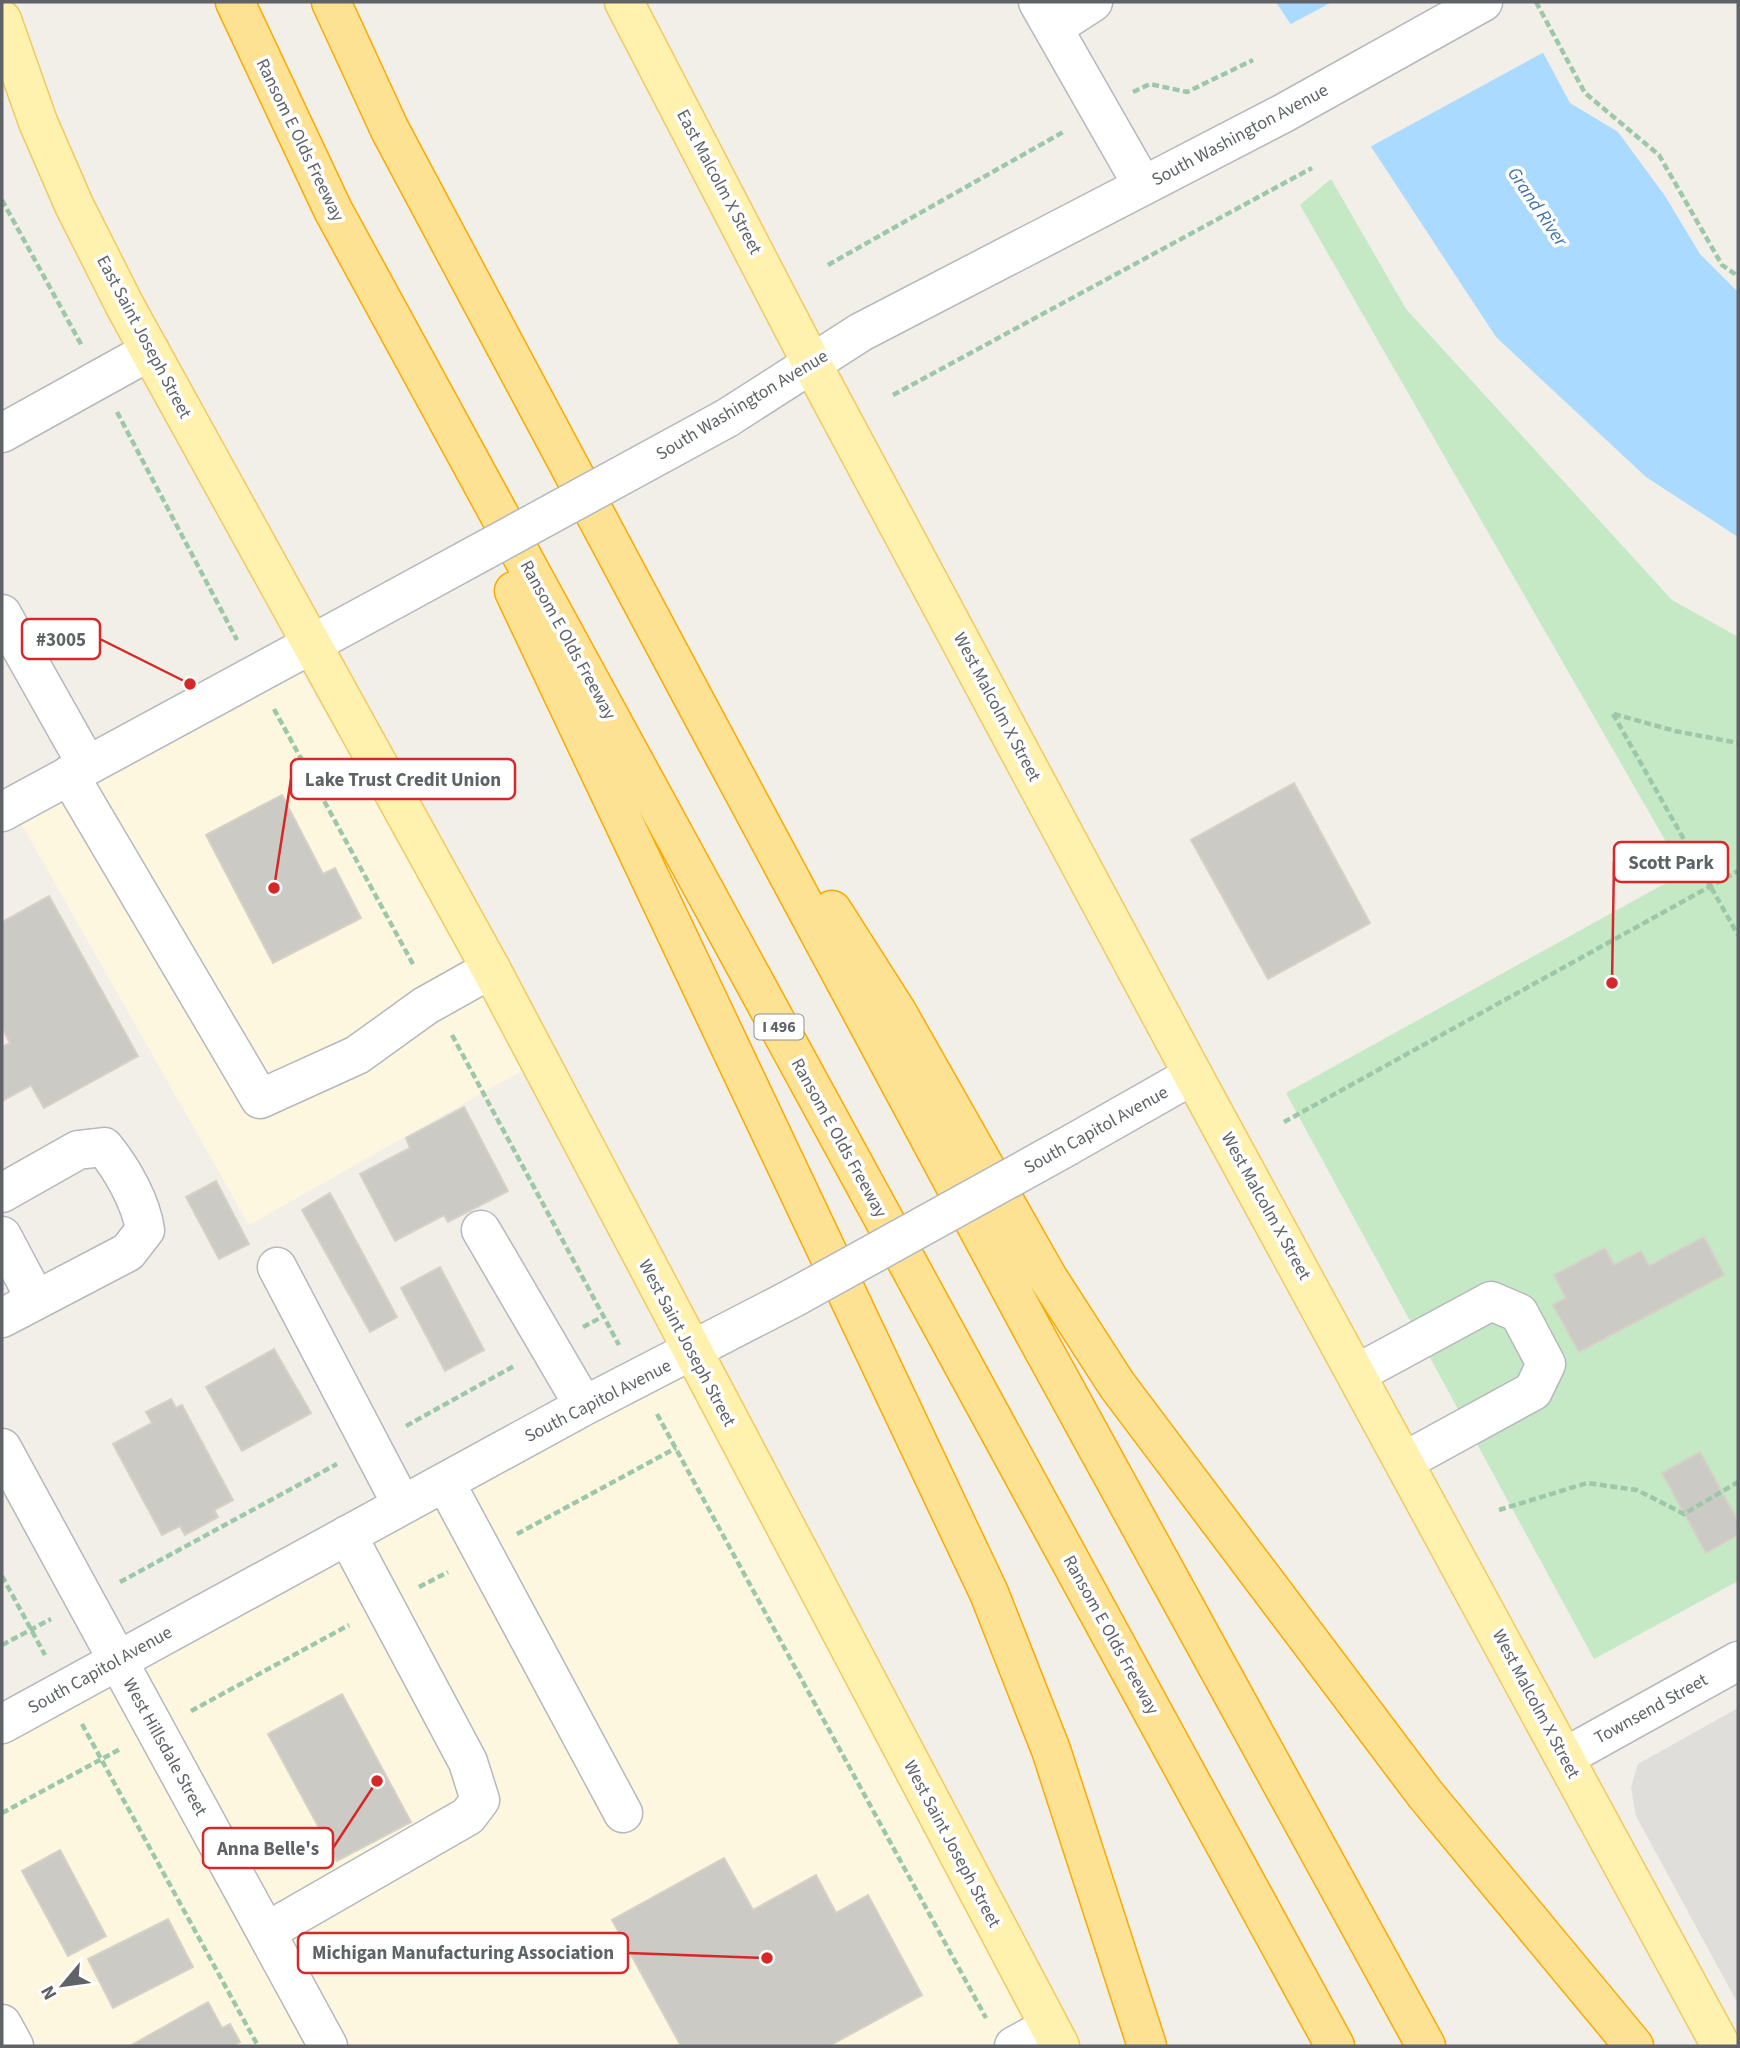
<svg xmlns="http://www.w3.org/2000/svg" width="1740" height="2048" viewBox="0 0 1740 2048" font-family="'Source Sans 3',sans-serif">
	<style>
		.commercial { fill: #fef7e0 }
		.industrial { fill: #e0deda }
		.green { fill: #c5e8c5 }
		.water { fill: #aadaff }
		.pier { fill: #f1efe8 }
		.building { fill: #cccac5; stroke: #d6d1c6; stroke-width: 2 }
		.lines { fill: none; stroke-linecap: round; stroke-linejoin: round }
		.minor-casing { stroke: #b5b8bc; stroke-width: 41 }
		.major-casing { stroke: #f2c960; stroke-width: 41 }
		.highway-casing { stroke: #f9ab00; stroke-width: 41 }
		.path { stroke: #9cc7a9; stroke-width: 4.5; stroke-dasharray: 7 3.5; stroke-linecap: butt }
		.minor { stroke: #fff; stroke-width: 38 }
		.major { stroke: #fff2af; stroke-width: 38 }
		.highway { stroke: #fde293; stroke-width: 38 }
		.minor-bridge-casing { stroke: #b5b8bc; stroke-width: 41; stroke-linecap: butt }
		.minor-bridge { stroke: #fff; stroke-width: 38 }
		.labels { text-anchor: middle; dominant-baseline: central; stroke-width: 7; stroke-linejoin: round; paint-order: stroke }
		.shield { fill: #fff; stroke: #8f9295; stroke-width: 2 }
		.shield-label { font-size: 16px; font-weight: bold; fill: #5f6368 }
		.street-label { font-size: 18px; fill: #5f6368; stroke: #fff }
		.water-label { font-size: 19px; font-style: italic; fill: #4174aa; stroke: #fff }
		.leader { fill: none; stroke: #d62828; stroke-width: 2.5 }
		.callout-dot { fill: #d62828; stroke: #fff; stroke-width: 2.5 }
		.callout { fill: #fff; stroke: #d62828; stroke-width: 2.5 }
		.callout-label { font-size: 19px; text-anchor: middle; font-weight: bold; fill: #5f6368 }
	</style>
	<rect width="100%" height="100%" fill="#f1efe8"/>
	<!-- commercial -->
	<path class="commercial" d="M302,673L530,1066L249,1225L22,825Z
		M691,1353L1066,2046H2V1730Z"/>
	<!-- industrial -->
	<path class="industrial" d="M1738,1708V2004L1636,1816L1631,1787L1638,1764Z"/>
	<!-- green -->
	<path class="green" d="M1331,179L1406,309L1672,600L1738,637V1581L1594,1659L1286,1093L1684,873L1300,205Z"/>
	<!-- water -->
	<path class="water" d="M1276,2H1516L1570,103L1618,132L1665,196L1700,254L1738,292V537L1646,477L1496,337Z"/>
	<!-- pier -->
	<path class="pier" d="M1332,2H1520L1546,51L1368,148L1287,26Z"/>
	<!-- building -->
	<path class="building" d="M1294,783L1370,923L1268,979L1191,840Z
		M282,795L323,874L335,868L361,918L273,963L206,835Z
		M49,896L138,1056L44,1108L31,1085L2,1101V1047L10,1043L2,1028V922Z
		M464,1107L508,1191L448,1222L444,1215L395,1241L360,1174L410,1148L406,1138Z
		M216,1181L249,1244L219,1259L186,1197Z
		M330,1193L397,1317L370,1332L302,1210Z
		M1704,1237L1724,1275L1579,1352L1553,1305L1566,1298L1554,1275L1605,1248L1614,1265L1641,1251L1649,1266Z
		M440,1267L484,1350L445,1371L401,1288Z
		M274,1349L311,1413L242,1451L206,1387Z
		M171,1399L176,1408L182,1405L233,1500L214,1510L218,1517L185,1535L180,1526L162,1535L113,1444L152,1423L146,1412Z
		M1700,1452L1738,1521V1535L1706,1553L1662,1473Z
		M342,1694L411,1822L337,1861L268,1734Z
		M60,1850L106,1936L68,1956L22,1871Z
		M724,1858L753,1910L816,1875L836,1913L868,1895L922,1995L829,2046H681L612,1920Z
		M168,1919L193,1967L113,2008L88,1959Z
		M208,2002L222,2028L230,2024L240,2042L232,2046H130Z"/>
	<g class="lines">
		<defs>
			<path id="minor" d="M1038,2L1143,186
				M1053,28L1093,2
				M727,418L861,332L1282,114L1483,2
				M2,433L150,351
				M2,614L87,765
				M69,775L260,1099L357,1055L425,1006L491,969
				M2,812L395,599
				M1068,1146L1193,1075
				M2,1193L78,1150L104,1147C122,1169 141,1202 145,1230L128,1252L2,1318
				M481,1230L584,1406
				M2,1236L36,1300
				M277,1267L402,1505
				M1358,1373L1491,1301L1519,1313L1546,1364L1533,1391L1405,1461
				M2,1448L328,2046
				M445,1482L623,1813
				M2,1724L584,1406L793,1298
				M1565,1757L1738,1661
				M266,1932L468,1816L480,1800L468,1762L347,1535
				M2,2024L14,2046
				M1014,2046L1049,2027"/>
			<path id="major" d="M624,2L812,364L1193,1075L1721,2046
				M2,20L38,122L74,205L125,306L491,969L1060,2046"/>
			<path id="highway" d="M235,2L333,210L1335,2046
				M331,2L390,130L697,705L1031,1327L1426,2046
				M514,591L989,1593L1051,1750L1147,2046
				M832,910L897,1012L1048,1278L1117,1385L1425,1794L1634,2046"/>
		</defs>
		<!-- minor casing -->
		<use href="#minor" class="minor-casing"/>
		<!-- major casing -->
		<use href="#major" class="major-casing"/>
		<!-- highway casing -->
		<use href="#highway" class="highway-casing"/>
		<!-- path -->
		<path class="path" d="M1536,2L1585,93L1659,155L1722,265L1738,276
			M1133,92L1150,84L1187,92L1253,60
			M2,200L82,346
			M828,265L1065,131
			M893,395L1312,168
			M117,412L237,640
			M274,709L414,966
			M1613,714L1738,935
			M1614,714L1675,731L1738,743
			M452,1035L619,1345
			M1284,1122L1738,871
			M583,1327L604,1316
			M657,1414L986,2018
			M406,1426L514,1366
			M1499,1510L1587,1483L1637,1490L1684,1514L1738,1482
			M517,1534L676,1448
			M2,1576L45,1655
			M120,1582L337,1464
			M419,1587L448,1572
			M2,1645L51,1619
			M191,1711L349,1625
			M82,1724L258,2046
			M2,1813L122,1748"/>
		<!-- minor -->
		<use href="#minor" class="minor"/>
		<!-- major -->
		<use href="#major" class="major"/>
		<!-- highway -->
		<use href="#highway" class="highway"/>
		<defs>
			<path id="minor-bridge" d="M395,599L727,418
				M793,1298L1068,1146"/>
		</defs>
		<!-- minor-bridge casing -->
		<use href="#minor-bridge" class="minor-bridge-casing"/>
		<!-- minor-bridge -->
		<use href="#minor-bridge" class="minor-bridge"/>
	</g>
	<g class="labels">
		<!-- shield labels -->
		<rect class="shield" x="754.5" y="1014.5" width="49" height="25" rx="5"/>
		<g class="shield-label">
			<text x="779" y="1027">I 496</text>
		</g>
		<!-- street labels -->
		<g class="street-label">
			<text transform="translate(1240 135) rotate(-28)">South Washington Avenue</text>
			<text transform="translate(300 140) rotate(64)">Ransom E Olds Freeway</text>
			<text transform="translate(719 182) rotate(62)">East Malcolm X Street</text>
			<text transform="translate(144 337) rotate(62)">East Saint Joseph Street</text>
			<text transform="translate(742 405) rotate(-31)">South Washington Avenue</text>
			<text transform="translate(568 640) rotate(61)">Ransom E Olds Freeway</text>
			<text transform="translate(997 707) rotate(62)">West Malcolm X Street</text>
			<text transform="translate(1096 1130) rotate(-29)">South Capitol Avenue</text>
			<text transform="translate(839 1138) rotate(61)">Ransom E Olds Freeway</text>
			<text transform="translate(1266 1206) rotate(61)">West Malcolm X Street</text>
			<text transform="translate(687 1343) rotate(62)">West Saint Joseph Street</text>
			<text transform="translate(598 1401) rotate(-27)">South Capitol Avenue</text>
			<text transform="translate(1111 1635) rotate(61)">Ransom E Olds Freeway</text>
			<text transform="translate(100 1670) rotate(-29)">South Capitol Avenue</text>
			<text transform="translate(1536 1704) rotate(62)">West Malcolm X Street</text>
			<text transform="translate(1651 1709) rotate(-29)">Townsend Street</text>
			<text transform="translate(165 1747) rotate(61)">West Hillsdale Street</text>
			<text transform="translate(952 1844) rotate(62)">West Saint Joseph Street</text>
		</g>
		<!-- water labels -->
		<g class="water-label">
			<text transform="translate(1537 207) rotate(56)">Grand River</text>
		</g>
	</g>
	<!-- callouts -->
	<path class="leader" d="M190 684L100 639M274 888L291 779M1612 983L1614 862M377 1781L333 1848M767 1958L628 1953"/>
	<g class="callout-dot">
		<circle cx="190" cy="684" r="7"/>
		<circle cx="274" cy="888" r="7"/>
		<circle cx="1612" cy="983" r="7"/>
		<circle cx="377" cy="1781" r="7"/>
		<circle cx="767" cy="1958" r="7"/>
	</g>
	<g class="callout">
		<rect x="22" y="619" width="78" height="40" rx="7"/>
		<rect x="291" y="759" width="224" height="40" rx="7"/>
		<rect x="1614" y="842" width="114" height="40" rx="7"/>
		<rect x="203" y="1828" width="130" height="40" rx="7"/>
		<rect x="298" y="1933" width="330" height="40" rx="7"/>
	</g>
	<g class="callout-label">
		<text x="61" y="646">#3005</text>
		<text x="403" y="786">Lake Trust Credit Union</text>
		<text x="1671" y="869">Scott Park</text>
		<text x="268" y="1855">Anna Belle's</text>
		<text x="463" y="1959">Michigan Manufacturing Association</text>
	</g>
	<!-- border -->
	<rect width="1740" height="2048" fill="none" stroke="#5f6368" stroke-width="7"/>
	<!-- north arrow -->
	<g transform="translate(63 1985) rotate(241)" stroke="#ffffff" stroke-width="5" paint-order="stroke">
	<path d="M0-5L12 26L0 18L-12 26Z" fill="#5f6368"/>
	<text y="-10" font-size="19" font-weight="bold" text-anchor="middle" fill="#5f6368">N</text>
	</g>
</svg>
